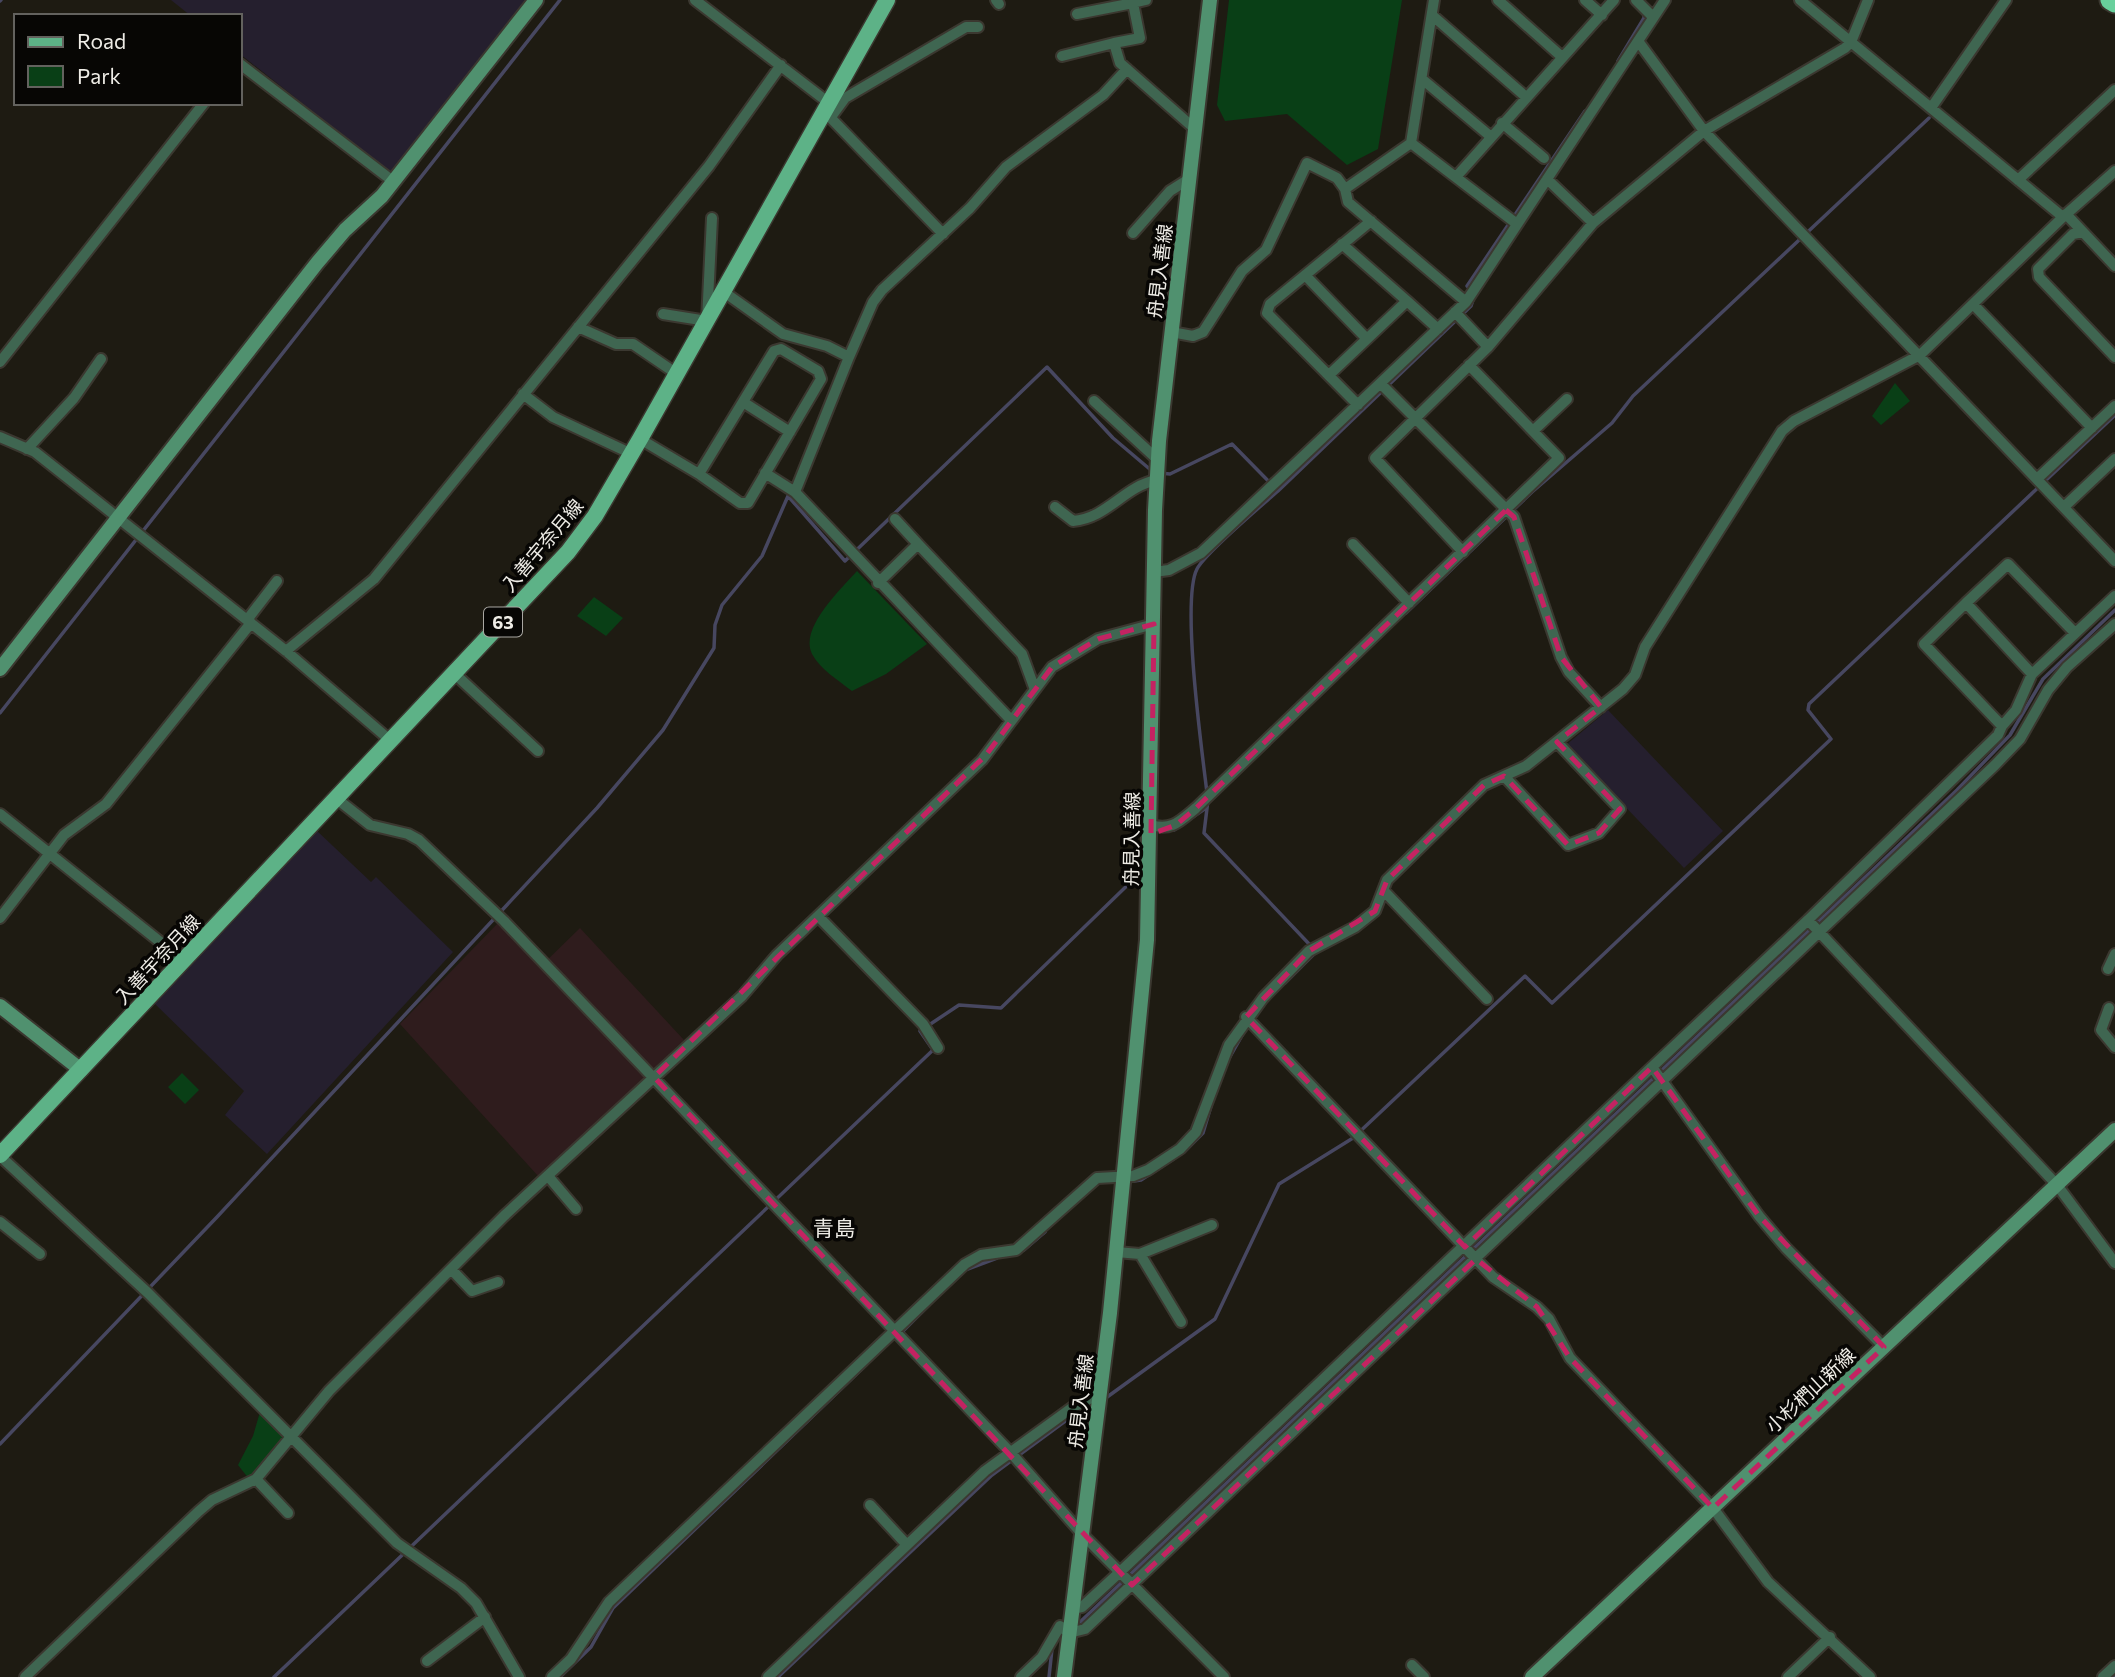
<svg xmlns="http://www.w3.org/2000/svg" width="2115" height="1677" viewBox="0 0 2115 1677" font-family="Commissioner,'Noto Sans JP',sans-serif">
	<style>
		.industrial { fill: #251f2e }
		.medical { fill: #2f1c1d }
		.green { fill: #093f16 }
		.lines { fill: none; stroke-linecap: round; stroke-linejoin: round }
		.stream { stroke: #474760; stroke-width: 3.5 }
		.street-casing { stroke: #3b3830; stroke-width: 14 }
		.secondary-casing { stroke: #3b3830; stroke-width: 18 }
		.primary-casing { stroke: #3b3830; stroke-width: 19 }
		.highway-casing { stroke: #3b3830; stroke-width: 23 }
		.street { stroke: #3f6651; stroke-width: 10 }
		.secondary { stroke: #50916f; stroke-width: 14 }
		.primary { stroke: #5db287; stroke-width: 16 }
		.highway { stroke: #68d09c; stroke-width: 19 }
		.marked { fill: none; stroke: #c42362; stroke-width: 5; stroke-dasharray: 14 9; stroke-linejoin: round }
		.labels { text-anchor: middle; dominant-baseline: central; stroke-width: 7; stroke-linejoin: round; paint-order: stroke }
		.shield { fill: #070604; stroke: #a9a7a2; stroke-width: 2 }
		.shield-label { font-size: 18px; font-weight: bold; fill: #eeece6 }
		.street-label { font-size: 19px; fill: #eeece6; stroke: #070604 }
		.neighbourhood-label { font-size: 21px; fill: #eeece6; stroke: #070604 }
	</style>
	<rect width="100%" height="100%" fill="#1e1b12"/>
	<!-- industrial -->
	<path class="industrial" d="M171,0H529L393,175L240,54V16H191Z
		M1608,710L1723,831L1684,868L1566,745Z
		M315,829L371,882L376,877L453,952L267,1154L225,1115L244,1091L154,1003Z"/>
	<!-- medical -->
	<path class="medical" d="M498,923L541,966L580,928L684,1040L539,1177L400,1024Z"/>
	<!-- green -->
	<path class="green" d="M1229,0H1402L1378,149L1347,165L1287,114L1225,121L1217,105Z
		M1895,383L1910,401L1881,425L1872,416Z
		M857,571L927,644L886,674L852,691C839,681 820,669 812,654C799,628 842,588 857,571Z
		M594,597L623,618L606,636L577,616Z
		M182,1073L199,1090L185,1104L168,1087Z
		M260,1412L284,1436L249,1479L238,1465L253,1436Z"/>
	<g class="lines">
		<!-- stream -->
		<path class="stream" d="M0,1L1,0
			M1618,61L1644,18V13
			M1471,290L1467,286L1585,111
			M1159,473L1170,474L1232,444L1278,491L1471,306L1474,297
			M1406,613L1532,492L1612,423L1633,396L1929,118
			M0,713L560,0
			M1207,793C1202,751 1181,600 1197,569C1205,553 1261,506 1278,491
			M1208,800L1204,833L1311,946
			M1151,832L1174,830L1206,808
			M1285,983L1316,952
			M1227,1062L1244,1032
			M1184,1152L1203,1133L1211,1106
			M1127,1182L1141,1180L1175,1158
			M1024,1250L1045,1232
			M965,1270L997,1258
			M900,1334L929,1305
			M1103,1400L1215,1319L1279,1184L1353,1138L1525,976L1552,1003L1831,739L1808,710L1809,704L2115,415
			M0,1444L217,1217L597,808L663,730L714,648L715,625L722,605L762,556L788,496L845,561L1047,367L1113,438L1152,471
			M1079,1623L1957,790L2010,735L2043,679L2115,610
			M274,1677L933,1050L920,1031L959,1005L1001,1008L1139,874L1144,832
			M560,1677L591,1647L613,1608L866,1365
			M778,1677L992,1475L1083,1408
			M1049,1677L1052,1649
			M2113,1677L2115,1676"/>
		<defs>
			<path id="street" d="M695,0L829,103
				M996,0L999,4
				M1146,0L1133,3L1140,38L1114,43L1120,63L1195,129
				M1434,0L1411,143L1517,224
				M1498,0L1562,57
				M1585,0L1602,15
				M1636,0L1653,17
				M1800,0L2063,217
				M1077,14L1133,3
				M1433,16L1526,97
				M1638,41L1704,131L2115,561
				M1062,56L1114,43
				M240,64L394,182
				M1422,79L1490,136
				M1931,108L2006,0
				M826,113L943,234
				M831,117L845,98L966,27H978
				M1502,123L1544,158
				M1411,143L1345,189L1348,202L1466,302
				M1456,177L1614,0
				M1547,179L1593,223
				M2018,180L2115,90
				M2066,214L2115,266
				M2083,232L2073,234L2038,269L2039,277L2115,357
				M1133,233L1170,191L1189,179
				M1305,275L1367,339
				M724,292L783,334L827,346L849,357L795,492L1010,719
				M1407,301L1438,329
				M1973,304L2092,428
				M1455,312L1488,347
				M663,314L707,321L712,218
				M578,327L616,344H633L677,374
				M1171,332L1193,336L1203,332L1242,271L1266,250L1307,163L1337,178L1345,189
				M849,357L873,302L882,290L970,208L1006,167L1103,95L1127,69
				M0,362L204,103
				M1329,375L1407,301L1342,244
				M1381,384L1514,517L1561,657L1569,672L1601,707
				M523,394L553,417L632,454
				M1094,401L1158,460
				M743,402L790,432
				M1358,405L1267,313L1270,304L1371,221
				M1533,431L1567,399
				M0,437L35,452L286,651L391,741
				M640,439L699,474L774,351L781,349L818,371L821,379L748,503H740L699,474
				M27,449L74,398L101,359
				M765,473L795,492
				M2038,478L2115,406
				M2065,506L2115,459
				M1055,507L1073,521C1108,518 1124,486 1157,480
				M895,519L918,544
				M1353,544L1409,603
				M1463,552L1375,458L1488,347L1593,223L1704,131L1845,48L1851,42L1868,0
				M1154,572L1169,570L1201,553L1466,302L1665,0
				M878,583L918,544L1022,654L1034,687
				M1966,603L2008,564L2075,633
				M247,620L277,581
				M286,651L374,579L709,166L781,65
				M455,674L538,751
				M2032,674L2016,710L2002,726L1924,644L1966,603L2032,674L2115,596
				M1504,776L1568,845L1599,833L1620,809L1557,742
				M337,799L370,825L408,834L419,840L504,921L1011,1453L1083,1535L1224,1677
				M0,814L184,961
				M1151,825C1172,831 1180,821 1196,808L1559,458L1469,365
				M1384,891L1487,999
				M818,916L923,1024L938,1048
				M0,918L64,835L106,804L251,623
				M1808,920L1998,735L2002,726
				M2108,969L2115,954
				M2109,1008L2101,1030L2115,1047
				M1246,1017L1493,1277L1537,1307L1549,1319L1570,1358L1713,1508L1768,1582L1870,1677
				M1652,1067L1808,920L2057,1185L2115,1263
				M0,1156L148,1293L397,1543L461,1588L476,1603L519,1677
				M548,1176L576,1209
				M0,1222L40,1254
				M1116,1252L1140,1254L1181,1322
				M1140,1254L1212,1225
				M451,1269L472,1291L498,1282
				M256,1479L288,1513
				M870,1505L907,1545
				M1072,1609L1082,1607L1120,1572L1652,1067L1759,1216L1786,1248L1884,1347
				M427,1661L485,1617
				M1412,1665L1424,1677
				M25,1677L199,1511L212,1500L256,1479L329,1391L504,1216L742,996L777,955L982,760L1052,667L1098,639L1154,624
				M552,1677L571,1659L609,1602L965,1264L981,1255L1016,1250L1097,1178L1133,1176L1148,1170L1180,1149L1196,1132L1229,1045L1263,998L1309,951L1355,927L1375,911L1387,880L1484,785L1526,766L1623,689L1635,675L1645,647L1782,431L1794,421L1920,355L2063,217L2115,171
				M768,1677L985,1471L1073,1407L1101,1393
				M1021,1677L1042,1657L1060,1626L1069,1633L1085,1629L1995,765L2020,739L2048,690L2067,667L2115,624
				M1788,1677L1830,1637
				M2103,1677L2115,1666"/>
			<path id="secondary" d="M0,669L317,263L345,230L382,196L536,0
				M0,1006L81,1070
				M1064,1677L1110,1313L1147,940L1155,510L1159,441L1210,0
				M1532,1677L2115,1130"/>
			<path id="primary" d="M0,1155L568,552L595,516L640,439L887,0"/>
			<path id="highway" d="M2110,0L2115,3"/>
		</defs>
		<!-- street casing -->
		<use href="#street" class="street-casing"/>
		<!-- secondary casing -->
		<use href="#secondary" class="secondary-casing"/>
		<!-- primary casing -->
		<use href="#primary" class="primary-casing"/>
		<!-- highway casing -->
		<use href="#highway" class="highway-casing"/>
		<!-- street -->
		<use href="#street" class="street"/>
		<!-- secondary -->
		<use href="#secondary" class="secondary"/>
		<!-- primary -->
		<use href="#primary" class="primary"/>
		<!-- highway -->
		<use href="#highway" class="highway"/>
	</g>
	<!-- marked area -->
	<path class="marked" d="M1506,510L1514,517L1561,657L1601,707L1557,742L1620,809L1599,833L1568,845L1504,776L1484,785L1387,880L1375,911L1309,951L1246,1017L1465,1247L1652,1067L1759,1216L1884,1347L1713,1508L1570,1358L1537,1307L1476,1259L1132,1585L654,1077L986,755L1052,667L1098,639L1154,624L1151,834L1176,825L1196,808Z"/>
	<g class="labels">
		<!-- shield labels -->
		<rect class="shield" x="484" y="607.5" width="38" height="29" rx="5"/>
		<g class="shield-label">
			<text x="503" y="622">63</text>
		</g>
		<!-- street labels -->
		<g class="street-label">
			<text transform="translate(1159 271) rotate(-83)">舟見入善線</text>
			<text transform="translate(542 545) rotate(-50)">入善宇奈月線</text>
			<text transform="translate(1131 839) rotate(-89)">舟見入善線</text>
			<text transform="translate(157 959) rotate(-47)">入善宇奈月線</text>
			<text transform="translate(1810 1390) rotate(-43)">小杉椚山新線</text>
			<text transform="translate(1080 1401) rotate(-83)">舟見入善線</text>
		</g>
		<!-- neighbourhood labels -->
		<g class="neighbourhood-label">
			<text x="834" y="1227">青島</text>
		</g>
	</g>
	<!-- legend -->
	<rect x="14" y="14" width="228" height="91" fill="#070604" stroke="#63625e" stroke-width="2"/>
	<rect x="28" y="37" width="35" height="10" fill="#5db287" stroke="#63625e" stroke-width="2"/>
	<text x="77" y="49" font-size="21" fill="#eeece6">Road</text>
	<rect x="28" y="66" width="35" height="21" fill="#093f16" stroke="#63625e" stroke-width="2"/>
	<text x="77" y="84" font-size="21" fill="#eeece6">Park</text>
</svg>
